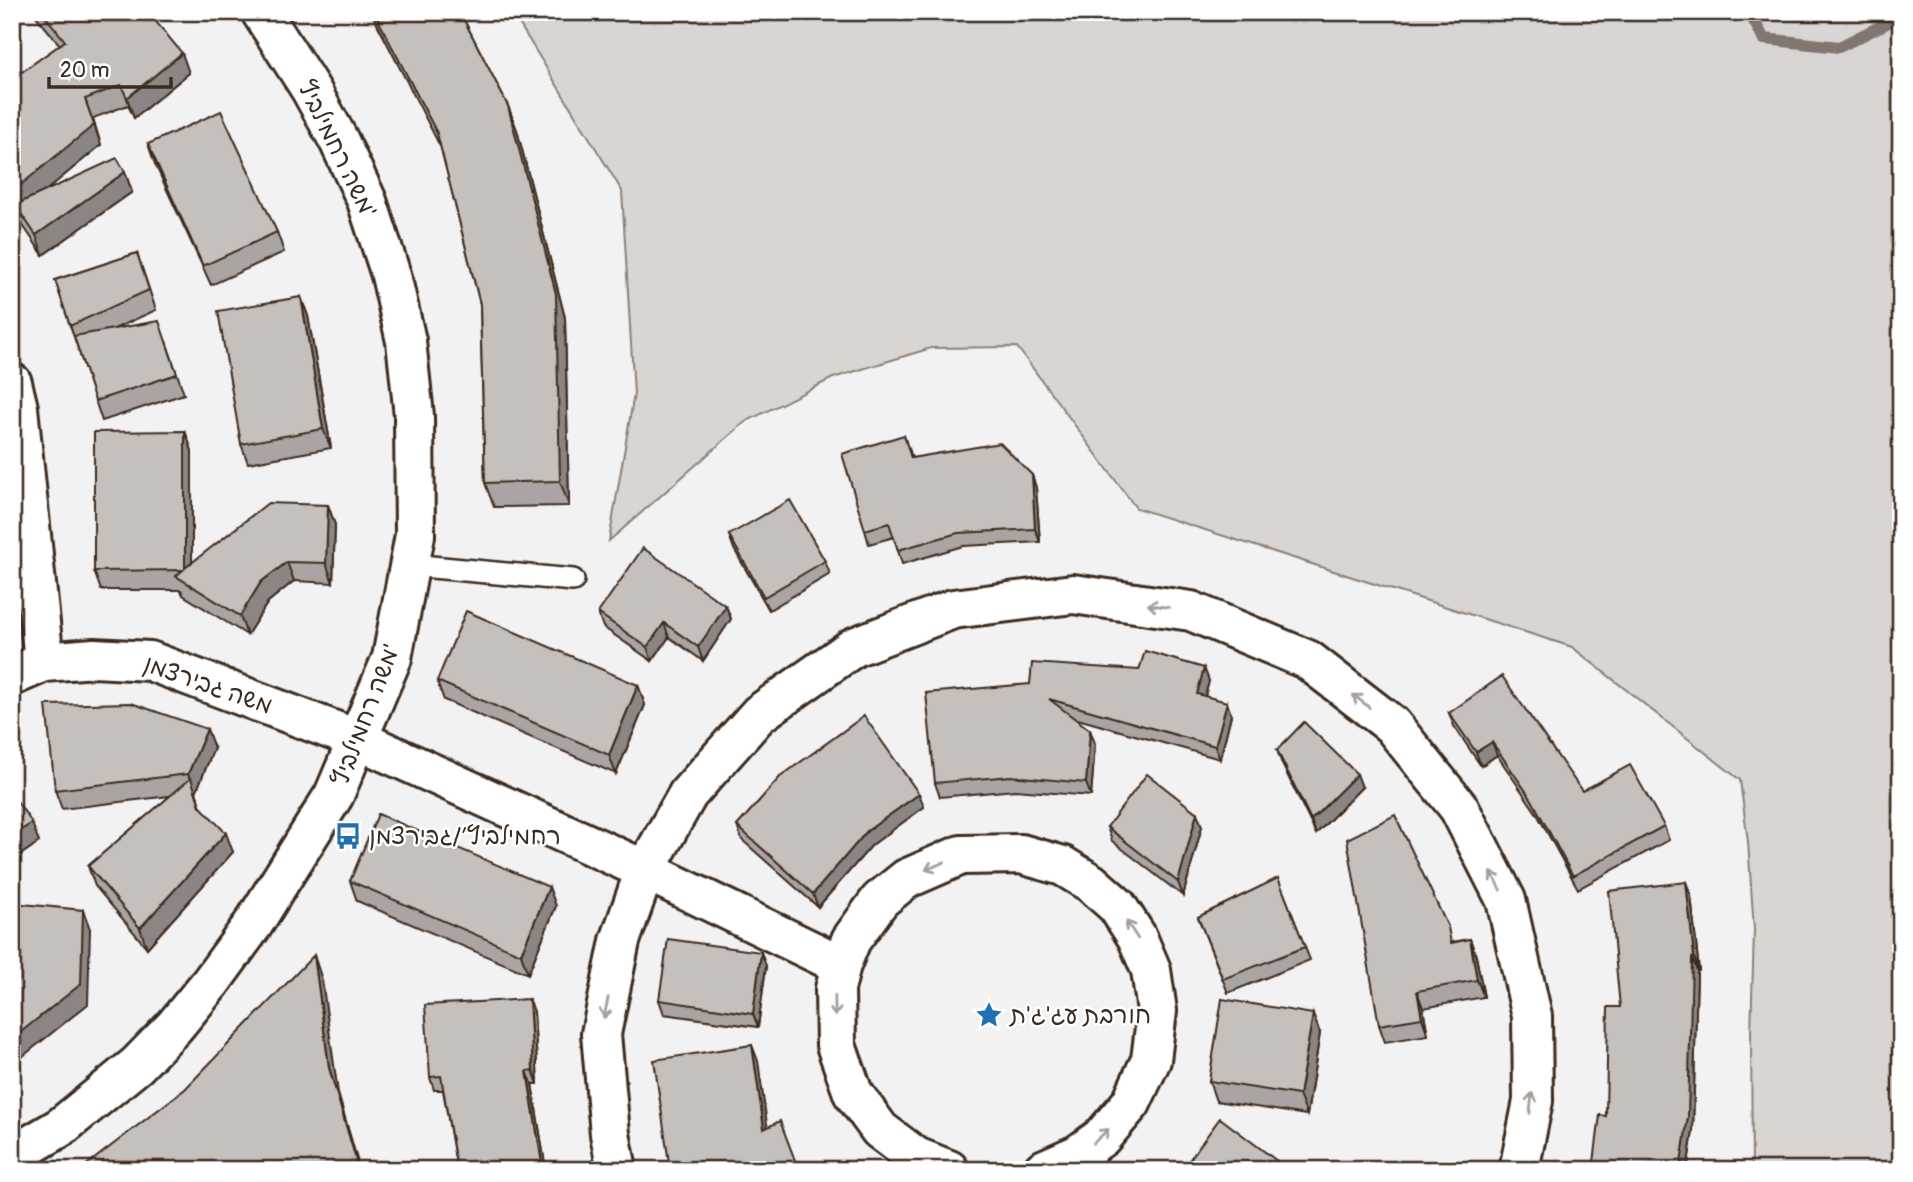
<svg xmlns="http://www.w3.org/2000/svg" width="1913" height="1182" viewBox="0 0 1913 1182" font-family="Pangolin,'Playpen Sans Hebrew',sans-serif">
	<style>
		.green { fill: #d8d5d2; stroke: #8a8078; stroke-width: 2 }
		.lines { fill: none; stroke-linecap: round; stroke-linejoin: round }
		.stream { stroke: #827770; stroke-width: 12 }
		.lane-casing { stroke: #3b2a1e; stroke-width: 26 }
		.street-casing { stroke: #3b2a1e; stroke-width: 44 }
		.secondary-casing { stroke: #3b2a1e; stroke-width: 44 }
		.lane { stroke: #fff; stroke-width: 21 }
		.street { stroke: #fff; stroke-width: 38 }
		.secondary { stroke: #fff; stroke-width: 38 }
		.wall { fill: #aaa5a3; stroke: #3b2a1e; stroke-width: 2 }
		.shaded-wall { fill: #8b8684; stroke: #3b2a1e; stroke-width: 2 }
		.building { fill: #c6c0bd; stroke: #3b2a1e; stroke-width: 2 }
		.oneway { stroke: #a79f9a }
		.labels { text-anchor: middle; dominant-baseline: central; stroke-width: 5; stroke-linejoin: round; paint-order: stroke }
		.street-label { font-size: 24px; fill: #3b2a1e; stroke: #fff }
		.poi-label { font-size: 24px; fill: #3b2a1e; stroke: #fff; text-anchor: start }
	</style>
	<rect width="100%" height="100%" fill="#f3f2f2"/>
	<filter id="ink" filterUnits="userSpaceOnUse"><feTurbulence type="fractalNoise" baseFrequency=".0143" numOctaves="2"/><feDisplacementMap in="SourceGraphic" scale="14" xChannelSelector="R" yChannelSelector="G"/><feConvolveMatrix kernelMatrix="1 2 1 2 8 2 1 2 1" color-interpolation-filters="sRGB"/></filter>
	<g filter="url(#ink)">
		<!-- green -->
		<path class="green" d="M512,12H1901V1170H1752L1751,1034L1754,930L1748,842L1740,780L1572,647L1136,508L1017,347L931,348L833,378L745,422L609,541L634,394L622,191Z"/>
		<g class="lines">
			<!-- stream -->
			<path class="stream" d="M1749,12L1764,39L1839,47L1901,16"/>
			<defs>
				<path id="lane" d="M410,565L573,580"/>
				<path id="street" d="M12,383L18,408L44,662
					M12,676L44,662L94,658L150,661L359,740L645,870L841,965
					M617,1170L610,1134L601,1034L620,941L645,870L688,794L759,714L854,647L953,609L1073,594L1191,611L1308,660L1392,725L1459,808L1506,900L1532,1016L1533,1101L1519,1170
					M949,1170L916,1157L880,1130L853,1093L836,1045L835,989L841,965L851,940L880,900L906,879L961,855L1021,854L1063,866L1091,883L1117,906L1137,937L1151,970L1157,1011L1151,1060L1131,1103L1102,1137L1077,1155L1043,1170"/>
				<path id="secondary" d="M12,1156L61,1127L137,1065L174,1027L211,982L254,923L334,795L392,658L415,535L414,416L406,341L391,275L367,201L339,141L311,90L261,12"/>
			</defs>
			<!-- lane casing -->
			<use href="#lane" class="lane-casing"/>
			<!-- street casing -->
			<use href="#street" class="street-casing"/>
			<!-- secondary casing -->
			<use href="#secondary" class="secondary-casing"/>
			<!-- lane -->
			<use href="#lane" class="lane"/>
			<!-- street -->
			<use href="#street" class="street"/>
			<!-- secondary -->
			<use href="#secondary" class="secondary"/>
		</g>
		<!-- wall -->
		<path class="wall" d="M35,12H148L189,73L134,118L128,105L93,118L101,145L45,191L125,172L132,192L43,255L22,224L18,213L15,215L12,210V79L60,45L36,16Z
			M371,12H460L508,106L517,130L565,318L569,506L494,507L485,483L480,304L441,148Z
			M148,144L277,232L284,252L211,285L155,164Z
			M137,253L156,310L114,329L166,341L184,394L102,421L55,280Z
			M301,297L308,316L331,448L248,463L241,444Z
			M185,431L192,451V563L328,505L335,525L333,583L294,581L268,602L247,635L183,595L181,590H101L94,571Z
			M909,448L912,458L1032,475L1036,488L1040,542L963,546L902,564L894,537L869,544L865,530Z
			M729,535L825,561L830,574L769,610L734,549Z
			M726,606L731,619L703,661L669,637L652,661L603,627L598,613Z
			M1204,668L1209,681L1205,696L1231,715L1220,759L1074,718L1090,730L1095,744L1091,796L1015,790L940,797L935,783L1030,684L1139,670Z
			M437,681L638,685L645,705L616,774L444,700Z
			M1449,713L1582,791L1664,826L1669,840L1578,889L1537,814L1497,755L1481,766L1454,726Z
			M214,748L196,792L201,808L233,852L147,948L95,886L88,866L170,796L62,809L55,790Z
			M1277,750L1362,787L1316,834L1282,764Z
			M919,794L924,807L872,845L818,907L742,840L737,826Z
			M1202,826L1183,896L1112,841L1107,827Z
			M1278,878L1310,960L1228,993L1198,917Z
			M350,881L556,906L528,974L357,901Z
			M1686,882L1691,896L1699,971H1697L1693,1131L1687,1170H1593L1606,1116L1620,1007Z
			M1470,939L1476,956L1484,997L1423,1008L1428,1035L1385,1042L1379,1025L1453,942Z
			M766,966L758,1027L664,1014L659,1000Z
			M529,999L534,1012L538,1084H532L546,1170H457L443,1090H434L430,1077Z
			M1320,1033L1307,1115L1216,1101L1209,1081Z"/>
		<!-- shaded-wall -->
		<path class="shaded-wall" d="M182,53L189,73L134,118L127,98Z
			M85,99L101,145L20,212L15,205L18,213L15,215L12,206V192Z
			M508,106L517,130L565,318L569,506L560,481Z
			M125,172L132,192L43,255L36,235Z
			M301,297L308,316L331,448L323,429Z
			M185,431L192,451V588L185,568Z
			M1032,475L1036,488L1040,542L1035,529Z
			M328,505L335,525L333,583L326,563Z
			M287,562L294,581L268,602L247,635L240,616L261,582Z
			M726,606L731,619L703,661L698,647Z
			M664,623L669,637L652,661L647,647Z
			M1204,668L1209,681L1202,707L1197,694Z
			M638,685L645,705L616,774L609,755Z
			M1227,702L1231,715L1220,759L1215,746Z
			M207,729L214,748L196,792L207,826L188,774Z
			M1090,730L1095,744L1091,796L1086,783Z
			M1492,742L1497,755L1481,766L1476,752Z
			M1357,774L1362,787L1316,834L1311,820Z
			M919,794L924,807L872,845L818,907L813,894L867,831Z
			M1197,813L1202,826L1183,896L1178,882Z
			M32,823L39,842L12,861V836Z
			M226,833L233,852L147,948L140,928Z
			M1686,882L1691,896L1699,971L1694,957Z
			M549,887L556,906L528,974L521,954Z
			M83,910L90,929L88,1004L12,1065V1039Z
			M1470,939L1476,956L1484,997L1477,980Z
			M761,952L766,966L758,1027L753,1014Z
			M314,955L322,980L338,1093L360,1170H359L329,1068Z
			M1692,958L1697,971L1693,1131L1687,1170H1680Z
			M1417,991L1423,1008L1428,1035L1422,1018Z
			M529,999L534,1012L538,1084L533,1070Z
			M1313,1014L1320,1033L1307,1115L1299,1095Z
			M752,1045L758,1061L770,1145L764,1129Z
			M527,1071L532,1084L546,1170H543Z
			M796,1163L799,1170H788Z"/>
		<!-- building -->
		<path class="building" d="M42,12H148L182,53L127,98L121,85L85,99L94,125L12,192V79L65,41Z
			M374,12H460L508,106L556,294L560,481L485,483L480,304L437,133Z
			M221,111L277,232L203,266L148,144Z
			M117,158L125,172L36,235L15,205Z
			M137,253L149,290L70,326L55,280Z
			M301,297L323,429L241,444L218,311Z
			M159,321L177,374L95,401L74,336Z
			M185,431V568L268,503L328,505L326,563L287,562L261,582L240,616L176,576L183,570L94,571V432Z
			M904,435L911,458L1000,443L1032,475L1035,529L958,533L898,550L889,523L865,530L842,454Z
			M790,500L825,561L764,597L729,535Z
			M643,548L726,606L698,647L664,623L647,647L598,613Z
			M466,611L638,685L609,755L437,681Z
			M1145,651L1204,668L1197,694L1227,702L1215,746L1049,699L1090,730L1086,783L1010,776L935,783L926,693L1030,684L1032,663L1139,670Z
			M1502,676L1582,791L1630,765L1664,826L1573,876L1532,800L1492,742L1476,752L1449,713Z
			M131,703L207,729L188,774L55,790L46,705Z
			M864,716L919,794L867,831L813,894L737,826L780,777Z
			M1304,722L1357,774L1311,820L1277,750Z
			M1147,774L1197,813L1178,882L1107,827Z
			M191,778L200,806L226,833L140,928L88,866Z
			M12,794L32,823L12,836Z
			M378,814L549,887L521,954L350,881Z
			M1395,815L1448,927L1451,943L1470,939L1477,980L1417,991L1422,1018L1379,1025L1347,839Z
			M1278,878L1305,947L1223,979L1198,917Z
			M1686,882L1694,957L1692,958L1688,1117L1680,1170H1593L1600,1115L1606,1116L1608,1007H1620L1609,891Z
			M12,903L83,910L81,984L12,1039Z
			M668,939L761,952L753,1014L659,1000Z
			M314,955L329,1068L359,1170H80L185,1089Z
			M529,999L533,1070L527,1071L543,1170H457L441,1076L430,1077L425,1005Z
			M1222,999L1313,1014L1299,1095L1209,1081Z
			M752,1045L764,1129L780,1121L796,1163L788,1170H670L654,1060Z
			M1220,1118L1289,1170H1182Z
			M1362,1166L1370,1170H1360Z"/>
		<!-- one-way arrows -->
		<defs><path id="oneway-shaft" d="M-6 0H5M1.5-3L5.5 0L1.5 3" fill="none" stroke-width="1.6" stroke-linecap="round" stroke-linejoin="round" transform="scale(1.75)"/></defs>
		<g class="oneway">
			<use href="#oneway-shaft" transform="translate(1158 606) rotate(-172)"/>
			<use href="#oneway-shaft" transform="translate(1361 701) rotate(-142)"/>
			<use href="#oneway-shaft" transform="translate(935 866) rotate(157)"/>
			<use href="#oneway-shaft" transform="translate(1496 881) rotate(-117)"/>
			<use href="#oneway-shaft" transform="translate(1132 930) rotate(-123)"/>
			<use href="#oneway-shaft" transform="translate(835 1006) rotate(89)"/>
			<use href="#oneway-shaft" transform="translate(606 1008) rotate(102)"/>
			<use href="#oneway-shaft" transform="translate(1531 1103) rotate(-84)"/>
			<use href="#oneway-shaft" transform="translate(1101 1136) rotate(-43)"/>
		</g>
	</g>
	<!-- icons -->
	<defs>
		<symbol id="bus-bare" viewBox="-9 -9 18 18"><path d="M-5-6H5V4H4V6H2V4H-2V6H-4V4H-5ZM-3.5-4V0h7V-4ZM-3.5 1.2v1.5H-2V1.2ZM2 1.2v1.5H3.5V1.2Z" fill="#1f6fb2" stroke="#fff" stroke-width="2.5" paint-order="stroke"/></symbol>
		<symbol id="sight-bare" viewBox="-9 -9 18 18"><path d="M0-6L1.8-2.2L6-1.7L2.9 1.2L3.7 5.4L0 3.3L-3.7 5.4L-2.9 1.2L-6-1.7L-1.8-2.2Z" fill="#1f6fb2" stroke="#fff" stroke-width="2.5" paint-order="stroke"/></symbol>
	</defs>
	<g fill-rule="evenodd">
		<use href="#bus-bare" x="329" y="817" width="38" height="38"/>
		<use href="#sight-bare" x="970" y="996" width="38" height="38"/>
	</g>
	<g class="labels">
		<!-- street labels -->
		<g class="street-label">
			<text transform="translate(337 149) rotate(64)">משה רחמילביץ'</text>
			<text transform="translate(208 685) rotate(19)">משה גבירצמן</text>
			<text transform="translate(366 715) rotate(-69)">משה רחמילביץ'</text>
		</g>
		<!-- poi labels -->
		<g class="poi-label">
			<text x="369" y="836">רחמילביץ׳/גבירצמן</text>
			<text x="1010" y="1015">חורבת עג'ג'ת</text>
		</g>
	</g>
	<!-- margin -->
	<rect width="1913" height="1182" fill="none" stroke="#fff" stroke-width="42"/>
	<rect x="21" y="21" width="1871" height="1140" fill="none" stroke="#3b2a1e" stroke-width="2.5" filter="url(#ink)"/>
	<!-- scale -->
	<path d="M49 77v10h122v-10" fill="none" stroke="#3b2a1e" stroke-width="3.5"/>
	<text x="60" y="77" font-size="21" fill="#3b2a1e" stroke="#ffffff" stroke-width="5" paint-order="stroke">20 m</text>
</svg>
